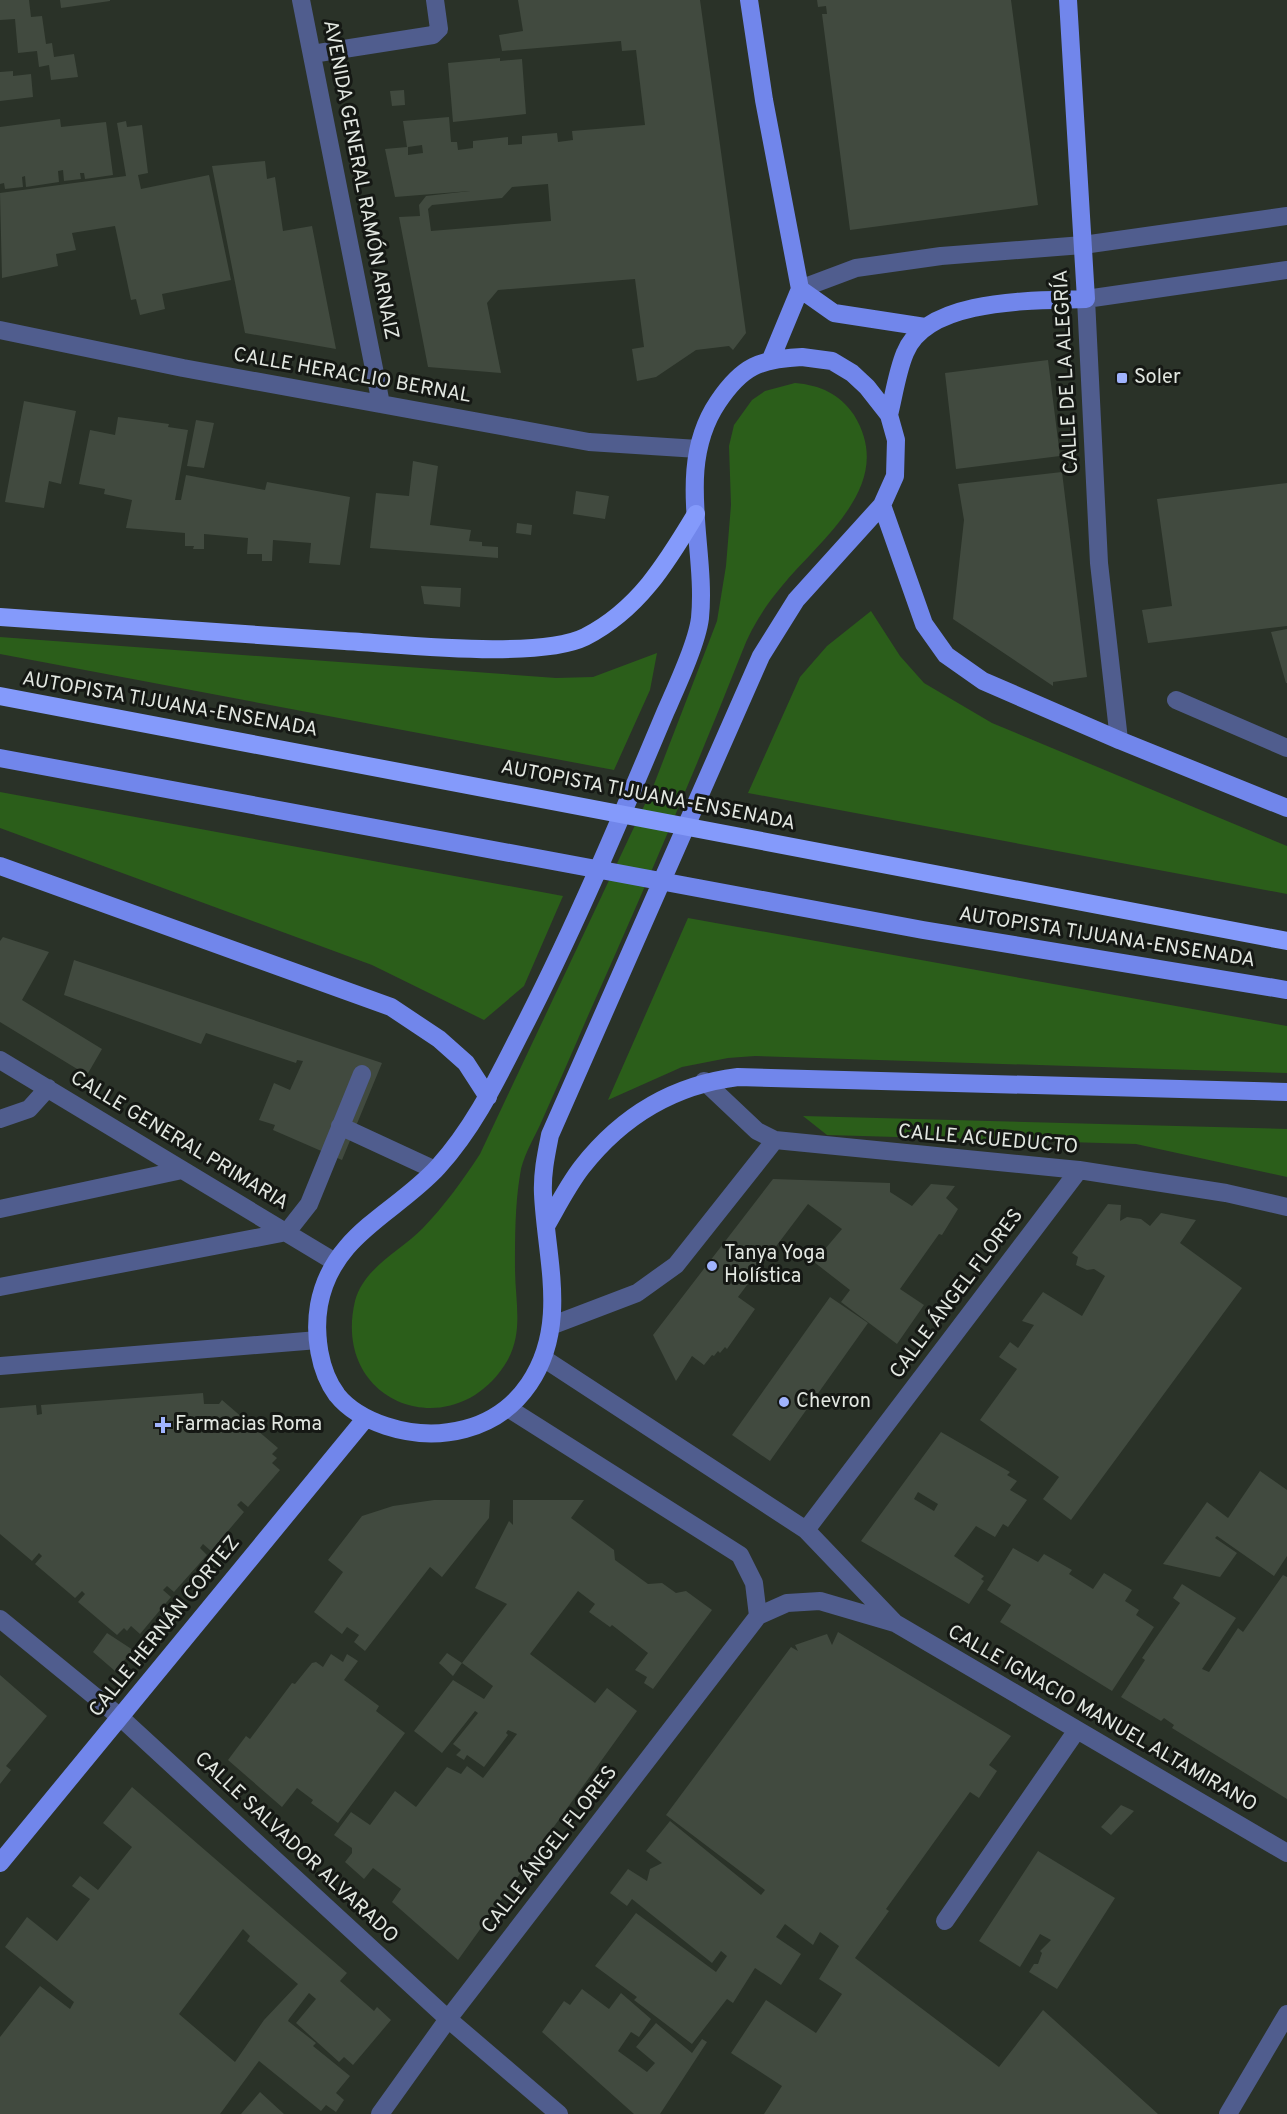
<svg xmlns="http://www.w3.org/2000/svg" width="1287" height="2114" viewBox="0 0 1287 2114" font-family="Overpass,sans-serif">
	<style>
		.green { fill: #2b5e1a }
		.building { fill: #414a3f; fill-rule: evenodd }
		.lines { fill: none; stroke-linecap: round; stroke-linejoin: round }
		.minor { stroke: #505d8e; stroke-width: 18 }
		.major { stroke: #7186eb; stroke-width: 18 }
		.highway { stroke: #849afb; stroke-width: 18 }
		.poi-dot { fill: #a0b3fd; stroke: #151814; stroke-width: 2 }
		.labels { text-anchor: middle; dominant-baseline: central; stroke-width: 6; stroke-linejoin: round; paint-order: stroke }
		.street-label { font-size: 20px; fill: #e2e7e1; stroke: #151814 }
		.poi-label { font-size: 20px; fill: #e2e7e1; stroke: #151814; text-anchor: start }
	</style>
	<rect width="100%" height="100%" fill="#2a3228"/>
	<!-- green -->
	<path class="green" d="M795,383C820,385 840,394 854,415C897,485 821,538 782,586C765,606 751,628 742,652C693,776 641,897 587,1018C572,1053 556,1089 540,1125C533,1140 522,1158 520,1175C515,1205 515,1237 515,1268C515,1303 525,1335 504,1366C450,1447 331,1403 355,1301C364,1267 401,1251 423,1228C445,1205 463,1180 480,1154L653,787L717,621L726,566L731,505L729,446L734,425L752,400L765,391Z
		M871,611L900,656L924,683L992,723L1287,846V894L748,793L800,677L827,646Z
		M0,637L556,678L593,677L657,653L650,690L614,770L0,654Z
		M0,792L563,896L524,986L484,1020L372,965L0,828Z
		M688,918L1287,1026V1073L755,1056L728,1058L682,1067L608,1100Z
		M803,1116L1287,1129V1177L1136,1144L827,1135Z"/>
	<!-- building -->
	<path class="building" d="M0,0H29L31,17L42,16L46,44L52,43L54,57L74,54L78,77L51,80L49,65L39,67L37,51L18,53L15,19L0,20Z
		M60,0H110V1L61,8Z
		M518,0H700L746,333L733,350L729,346L696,350L656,377L637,381L632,349L644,347L635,279L498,290L487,303L501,373L428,367L399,217L420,216L419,205L426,196L470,191L395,197L385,149L407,147L403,121L449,117L451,142H457L458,150L473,148V141L508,137V145L522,144V136L557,133L558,142L573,140L572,131L645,125L636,50L622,51L621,41L502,51L499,35L523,31ZM422,145L423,153L408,155V147ZM548,184L551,221L431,231L428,209L432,205L502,198L512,187Z
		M817,0H1011L1038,205L850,230L822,14H827L826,6L818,7Z
		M500,58V61L522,59L526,114L453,122L448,63Z
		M13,71V76L31,74L33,97L0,101V72Z
		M404,90L405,105L392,106L390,91Z
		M60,119L61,127L106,122L113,175L85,179L84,173H80L81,179L64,181L63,170L58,171L59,182L26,187L25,176L22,177L23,187L5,189L4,183L0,184V127Z
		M126,121L127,127L142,125L148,173L138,175L141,189L209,175L231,280L162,294L165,309L140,315L136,299L131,300L115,226L72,233L76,250L56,254L58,266L2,278L0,193L126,176L117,123Z
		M265,161L267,179L275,177L283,231L312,226L336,349L245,333L212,166Z
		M1048,360L1060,456L956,469L945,373Z
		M24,401L76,411L61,484L49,481L44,508L5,502Z
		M118,417L169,424L168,427L188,430L175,500H181L186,475L265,490L267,482L350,497L340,565L309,563L311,543L273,540L272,561H262V554H247L248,538L204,534V549H193L194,546H185V533L126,528L132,500L104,494L105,489L79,484L90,430L115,435Z
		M196,420L214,423L204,468L187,466Z
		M413,461L438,466L430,525L471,530L469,541L482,542V546L498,547V558L370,548L376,493L409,496Z
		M1062,472L1087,677L1053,682V686L953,619L964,520L958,484Z
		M1287,483V626L1148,643L1142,610L1172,606L1157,499Z
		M576,491L609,496L605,519L573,514Z
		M517,523L532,525L531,535L516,533Z
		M421,586L461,588L460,607L424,604Z
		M1287,629V683H1286L1271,632Z
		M3,937L49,952L22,1000L102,1049L87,1075L0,1022V941Z
		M74,960L382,1063L342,1160L273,1130L275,1125L259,1120L274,1083L290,1090L303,1061L297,1060L296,1063L206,1033L201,1044L64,995Z
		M773,1179L890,1183V1192L912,1206L931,1184L955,1186L946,1198L958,1209L942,1235L939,1234L900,1289L924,1305L897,1344L841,1302L850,1290L814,1262L842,1229L808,1204L738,1297L755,1309L727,1349L725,1347L720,1353L718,1351L714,1356L712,1355L704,1365L692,1356L676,1381L653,1335Z
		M1108,1204L1121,1205L1120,1221L1127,1217L1141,1219L1150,1226L1161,1213L1196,1220L1180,1243L1242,1288L1071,1520L1043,1499L1059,1477L980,1420L1017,1369L999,1357L1010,1342L1018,1348L1034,1325L1022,1321L1043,1292L1082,1316L1105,1276L1094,1269L1087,1270L1076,1265L1078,1257L1072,1253Z
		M830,1297L868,1323L770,1461L732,1435Z
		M203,1393L204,1404H219L222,1400L278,1448L272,1454L277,1458L272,1463L280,1470L248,1507L241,1501L237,1505L244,1512L211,1551L203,1544L200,1548L207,1555L174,1592L167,1586L163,1590L171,1597L140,1634L131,1626L127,1631L124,1628L117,1635L78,1602L85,1594L82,1591L75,1598L35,1564L42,1556L39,1553L32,1561L0,1534V1408L36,1405L37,1415L42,1414L41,1405Z
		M941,1432L1010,1472L1007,1475L1017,1481L1010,1490L1027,1500L1008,1527L1003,1524L995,1537L976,1526L954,1556L984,1576L981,1579L984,1581L969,1604L861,1541ZM918,1492L938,1504L934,1511L914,1499Z
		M1260,1471L1287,1490V1556L1274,1576L1217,1536L1215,1538L1237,1553L1220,1577L1163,1564L1207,1502L1228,1518Z
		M434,1500H490L489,1518L442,1577L430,1567L365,1651L354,1642L359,1635L347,1627L342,1634L314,1612L343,1572L328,1560L362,1516L393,1506Z
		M513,1500H584L571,1518L614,1550L615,1560L648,1584L662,1583L676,1593L686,1591L712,1610L653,1689L644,1683L647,1677L635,1670L648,1653L612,1625L610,1627L589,1612L595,1604L578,1591L530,1654L595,1703L607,1688L637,1711L458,1960L392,1902L401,1889L373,1868L364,1879L345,1862L352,1853V1848L334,1835L351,1812L370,1825L395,1791L416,1807L447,1767L461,1774L467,1766L483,1778L517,1734L508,1730L506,1733L508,1735L484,1767L467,1755L464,1760L456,1755L461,1750L453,1744L478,1713L475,1711L442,1753L414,1731L453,1680L484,1699L493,1686L462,1663L507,1604L475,1588L509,1521L513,1525Z
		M1013,1548L1038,1562L1044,1554L1072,1570L1069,1574L1093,1589L1104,1573L1132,1590L1125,1601L1139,1610L1136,1615L1154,1627L1112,1691L1000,1622L1011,1605L987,1590Z
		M1283,1575L1287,1577V1799L1172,1728L1174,1725L1164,1718L1161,1721L1121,1697L1145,1660L1142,1658L1180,1603L1173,1598L1182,1584L1236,1618L1202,1669L1209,1672L1238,1628L1243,1632Z
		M838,1632L1011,1736L989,1765L997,1771L979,1798L970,1792L886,1909L889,1911L855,1958L999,2067L1043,2010L1158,2114H764L782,2086L731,2053L766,2000L816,2033L842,1994L819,1979L839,1946L820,1932L813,1945L785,1924L776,1937L801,1954L781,1985L755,1968L733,2003L727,1999L692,2044L634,2000L637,1997L595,1966L636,1913L716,1972L727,1956L721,1951L712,1963L632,1899L627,1906L610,1893L628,1869L647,1881L650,1869L662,1863L646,1851L670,1821L761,1895L765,1890L666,1815L791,1647L798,1651L795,1645L827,1634L832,1645Z
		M107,1633L133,1650L115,1671L93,1652Z
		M447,1653L462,1663L453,1676L439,1663Z
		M331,1654L343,1662L347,1654L358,1661L344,1680L379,1706L376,1711L405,1733L338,1823L311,1803L313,1800L297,1788L282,1807L228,1760L246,1736L250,1739L292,1683L295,1684L312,1663L316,1662L323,1667Z
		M0,1675L47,1716L6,1766L11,1770L0,1784Z
		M132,1787L347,1973L340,1981L374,2011L377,2007L391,2020L353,2065L344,2057L339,2062L296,2023L316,1999L309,1993L289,2019L288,2021L316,2043L313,2046L350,2076L336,2093L344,2100L336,2112L326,2105L321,2111L259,2061L220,2114H0V2037L40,1986L70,2009L74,2002L5,1947L27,1917L57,1941L90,1899L72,1886L80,1876L98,1890L132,1847L103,1823ZM243,1929L250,1936L247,1941L298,1984L264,2020L235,2062L179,2014Z
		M1121,1805L1134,1811L1111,1835L1101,1827Z
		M1038,1851L1115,1898L1057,1989L1029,1972L1034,1964H1038L1042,1953L1040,1951L1051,1940L1040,1934L1020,1967L979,1941Z
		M582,1989L609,2009L621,1993L651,2019L639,2037L631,2032L618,2051L647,2072L655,2063L636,2047L656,2023L692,2053L702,2039L707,2042L660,2114H634L542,2032L564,2001L570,2005Z
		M260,2092L284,2114H241Z"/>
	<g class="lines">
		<!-- minor -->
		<path class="minor" d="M301,0L381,404
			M312,54L433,35L439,29L435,0
			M800,289L856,268L941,256L1083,245L1287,216
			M0,330L183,368L589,442L698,449
			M1176,700L1287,748
			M1119,740L1099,563L1086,299L1287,270
			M0,1060L335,1262
			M704,1081L757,1131L775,1140L1079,1170L1226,1193L1287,1207
			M0,1119L29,1109L48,1088
			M340,1126L435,1170
			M0,1209L182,1170
			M0,1287L287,1232L309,1204L362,1074
			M553,1325L637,1293L676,1265L775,1140
			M543,1358L806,1530L894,1622
			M0,1366L318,1340
			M508,1408L740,1555L754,1583L758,1616
			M806,1530L1079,1170
			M0,1619L120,1717L448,2019L559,2114
			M945,1921L1077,1730
			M380,2114L448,2019L758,1616L787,1603L820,1601L895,1623L1287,1853
			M1228,2114L1287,2014"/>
		<!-- major -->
		<path class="major" d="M749,0L764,100L800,289L771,359
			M800,289L834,313L925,327
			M802,357L832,361L852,373L867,387L889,415L896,440L895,476L882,505L796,600L761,656L550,1135C546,1155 542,1174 543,1194C546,1259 569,1325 529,1384C497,1431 438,1443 386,1426C368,1420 349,1410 337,1395C319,1371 314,1334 319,1305C332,1234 395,1214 438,1167C475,1126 497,1079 522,1030C575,927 620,820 665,713C676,688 697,643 700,618C707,547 674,467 718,402C742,366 760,359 802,357Z
			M889,415C894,395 897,372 905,353C927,297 1036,301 1086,299L1068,0
			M882,505L924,624L946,655L983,681L1119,740L1287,808
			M0,758L923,930L1287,990
			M0,866L391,1007L439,1039L466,1063L488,1097
			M546,1226C557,1207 568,1185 582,1167C622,1116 673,1085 738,1077L1287,1092
			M0,1863L365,1419"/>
		<!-- highway -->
		<path class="highway" d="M0,617C115,625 230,633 345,641C400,644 538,660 585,637C638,610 666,564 696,514
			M0,696C430,775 857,862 1287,941"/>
	</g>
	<!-- markers -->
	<g class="poi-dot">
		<rect x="1116" y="372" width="12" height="12" rx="3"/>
		<circle cx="712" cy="1266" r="6"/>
		<circle cx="784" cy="1402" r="6"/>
		<path d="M160 1416h6v6h6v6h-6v6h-6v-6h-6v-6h6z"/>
	</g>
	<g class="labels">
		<!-- street labels -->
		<g class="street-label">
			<text transform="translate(360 180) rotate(79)">AVENIDA GENERAL RAMÓN ARNAIZ</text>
			<text transform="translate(1067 372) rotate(-93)">CALLE DE LA ALEGRÍA</text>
			<text transform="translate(352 376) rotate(10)">CALLE HERACLIO BERNAL</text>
			<text transform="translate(170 705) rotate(10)">AUTOPISTA TIJUANA-ENSENADA</text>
			<text transform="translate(648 796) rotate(11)">AUTOPISTA TIJUANA-ENSENADA</text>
			<text transform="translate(1107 938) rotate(9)">AUTOPISTA TIJUANA-ENSENADA</text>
			<text transform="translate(988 1140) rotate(5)">CALLE ACUEDUCTO</text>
			<text transform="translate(179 1141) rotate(31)">CALLE GENERAL PRIMARIA</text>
			<text transform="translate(957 1294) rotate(-53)">CALLE ÁNGEL FLORES</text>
			<text transform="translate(165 1627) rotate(-51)">CALLE HERNÁN CORTEZ</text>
			<text transform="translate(1102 1719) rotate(30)">CALLE IGNACIO MANUEL ALTAMIRANO</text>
			<text transform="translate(296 1848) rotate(43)">CALLE SALVADOR ALVARADO</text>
			<text transform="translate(550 1850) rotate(-52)">CALLE ÁNGEL FLORES</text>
		</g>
		<!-- poi labels -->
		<g class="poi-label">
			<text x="1134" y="378">Soler</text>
			<text x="724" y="1254">Tanya Yoga<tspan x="724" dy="23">Holística</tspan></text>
			<text x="796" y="1402">Chevron</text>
			<text x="175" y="1425">Farmacias Roma</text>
		</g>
	</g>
</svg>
